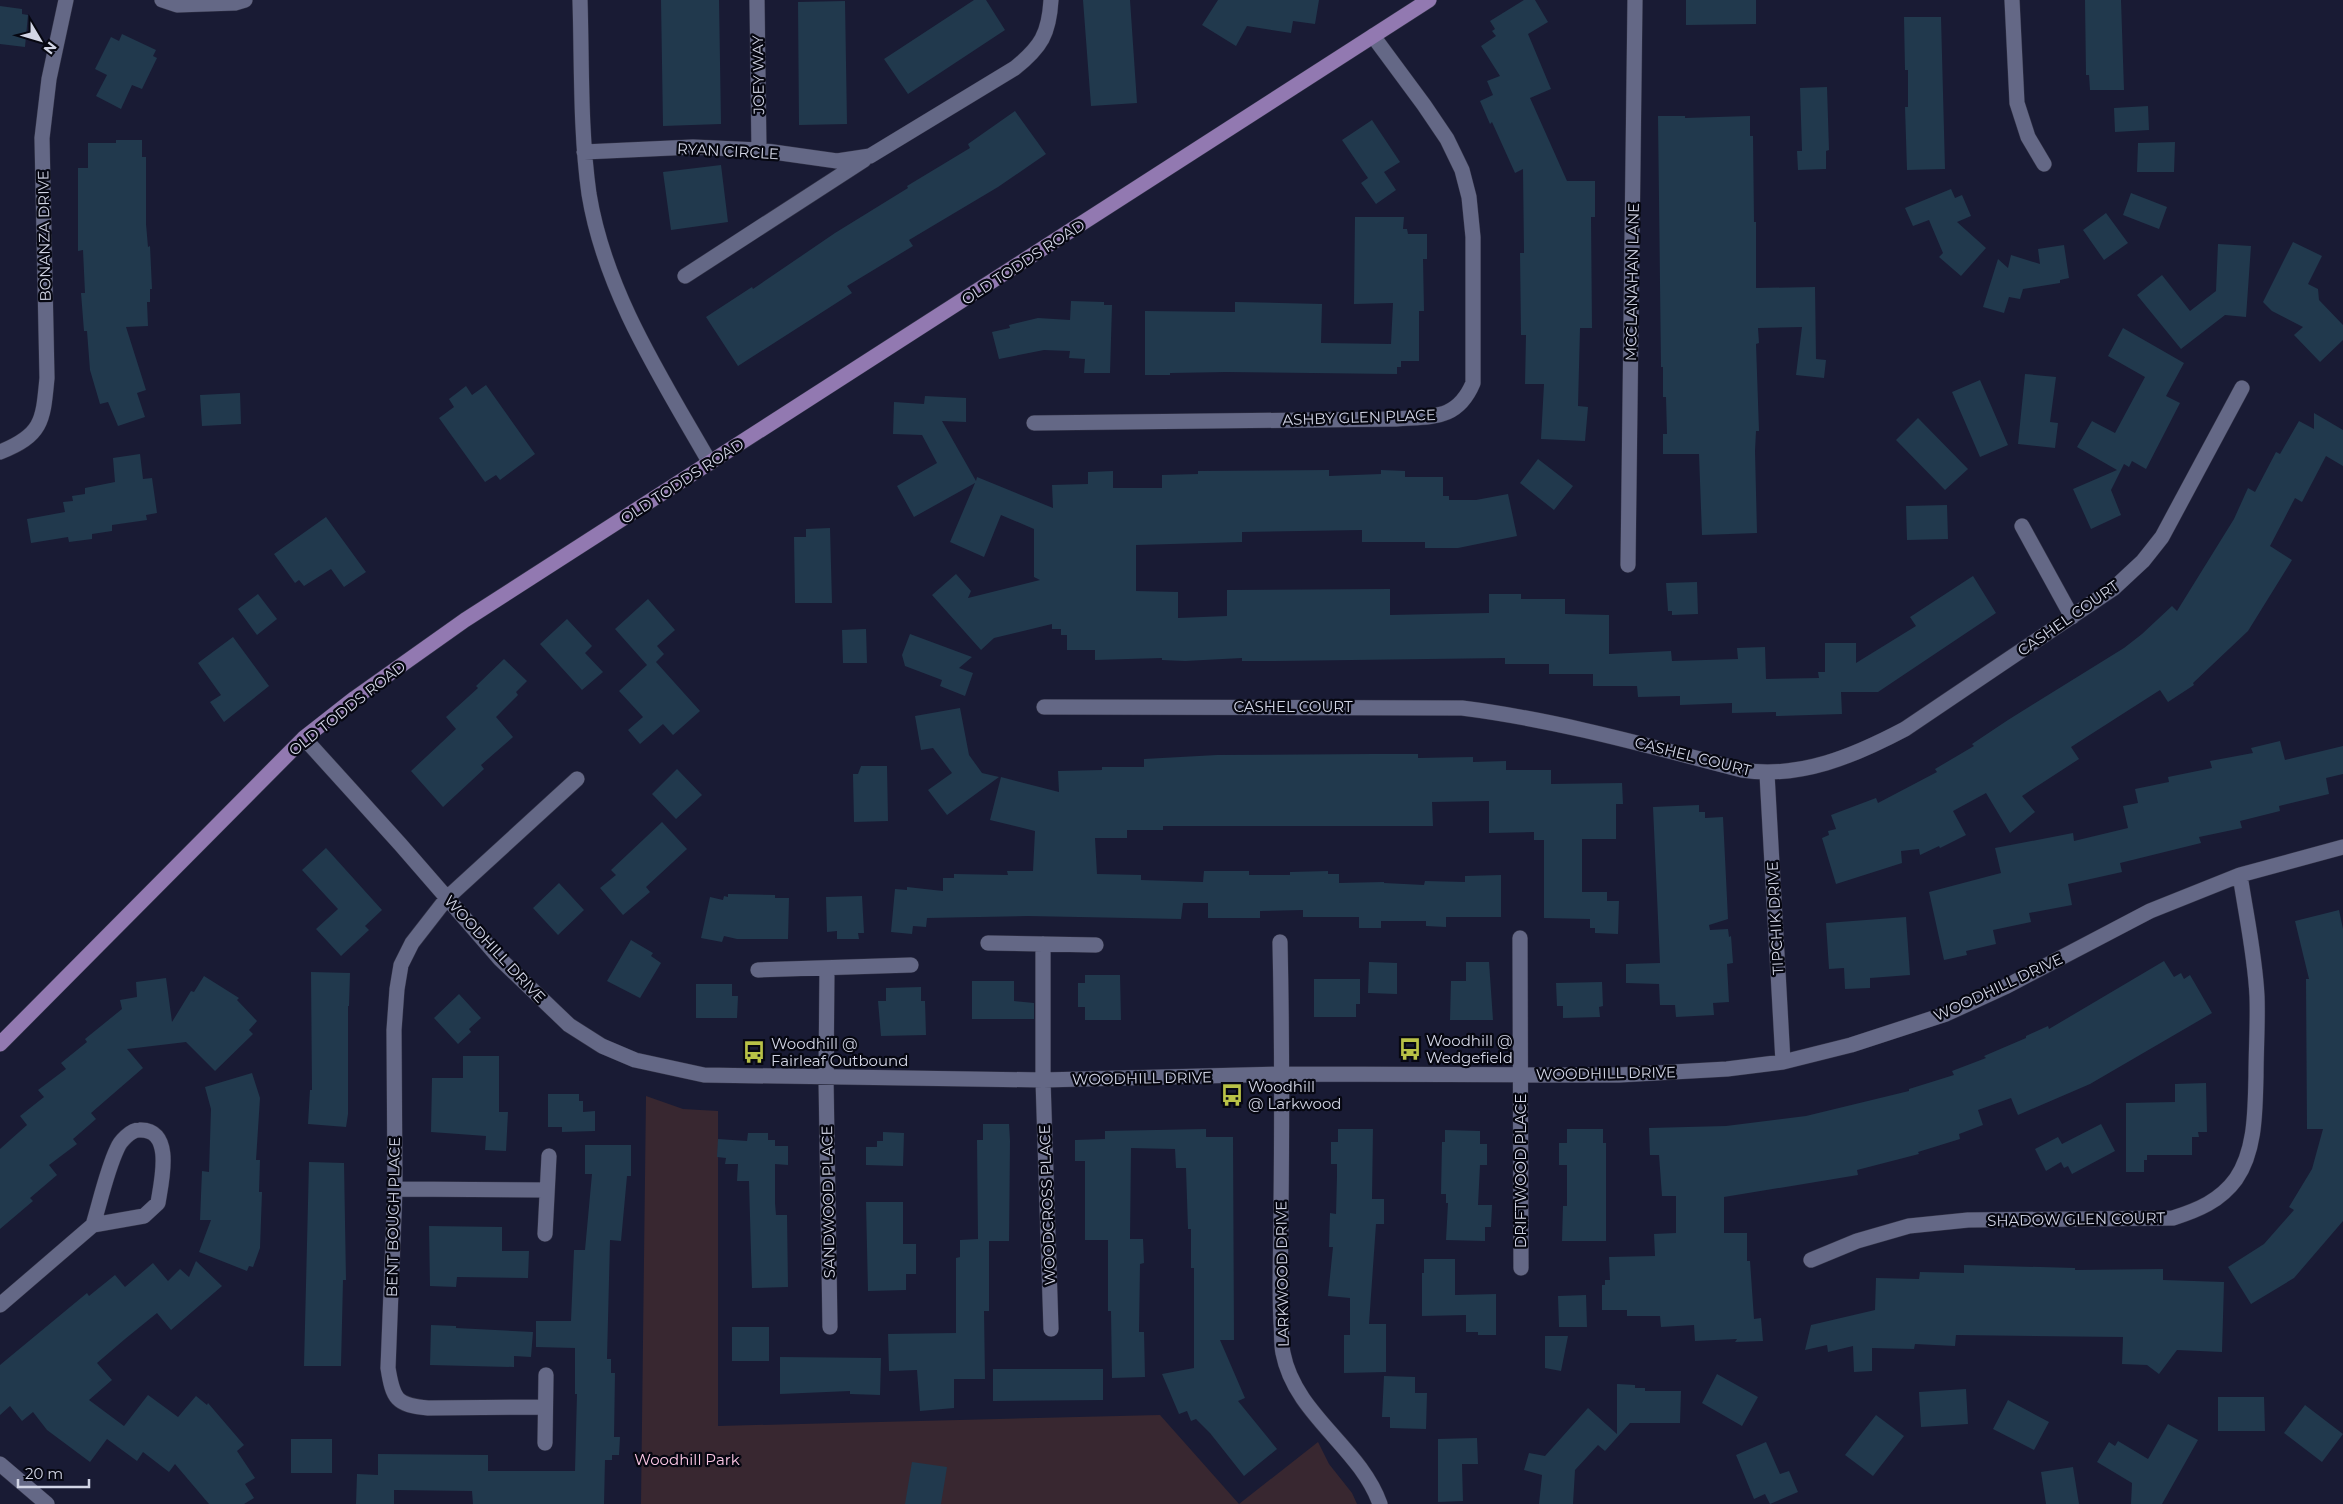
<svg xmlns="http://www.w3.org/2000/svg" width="2343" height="1504" viewBox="0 0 2343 1504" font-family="Montserrat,sans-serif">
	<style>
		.green { fill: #382730 }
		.building { fill: #21394d }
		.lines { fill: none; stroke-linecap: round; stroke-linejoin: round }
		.minor-casing { stroke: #323347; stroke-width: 16 }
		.major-casing { stroke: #323347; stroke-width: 16 }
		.minor { stroke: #646886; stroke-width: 15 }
		.major { stroke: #9279b1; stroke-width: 15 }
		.labels { text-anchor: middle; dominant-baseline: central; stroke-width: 4.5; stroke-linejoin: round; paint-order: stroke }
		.street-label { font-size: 15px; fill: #d2d5e5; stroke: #060711 }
		.poi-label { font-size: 15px; fill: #d2d5e5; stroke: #060711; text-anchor: start }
		.park-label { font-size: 15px; fill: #fcc6e4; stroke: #060711 }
	</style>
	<rect width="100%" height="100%" fill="#191b34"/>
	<!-- green -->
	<path class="green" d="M646,1096L683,1109L718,1111V1426L1160,1415L1239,1504H641Z
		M1318,1442L1329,1464L1352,1493L1357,1504H1239Z"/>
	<!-- building -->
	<path class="building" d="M661,0H719L721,124L663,126Z
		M974,0H986L1005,30L908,94L884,59Z
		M1083,0H1130L1137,103L1091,106Z
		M1218,0H1319L1315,24L1293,21L1291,33L1247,26L1236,46L1202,25Z
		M1524,0H1535L1548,22L1528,34L1551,89L1530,98L1567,181H1595V217H1591L1592,328H1580L1578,406L1588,407L1585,441L1541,439L1544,384H1525L1526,335H1521L1520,253H1524L1523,169L1515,173L1492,122L1490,124L1480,101L1493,95L1487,81L1500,76L1481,46L1496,36L1492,31L1495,29L1490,21Z
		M1686,0H1756V24L1686,25Z
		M2085,0H2121L2124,90H2090L2089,75H2086Z
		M845,1L847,124L799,125L798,2Z
		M0,6L22,9V14L28,15L25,47L0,44Z
		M1904,17H1941L1945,169L1907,170L1905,107H1908V70H1905Z
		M122,34L156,50L153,56L157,58L142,89L132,85L121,109L96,96L107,75L95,69L111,37L119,41Z
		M1827,87L1829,150L1826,151V169L1798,170L1797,151H1802L1800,88Z
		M2148,106L2149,130L2115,132L2114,108Z
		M1015,111L1046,154L998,187L909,240L913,246L847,286L852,293L738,366L706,317L752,287L753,289L835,233L908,188L907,186L970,148L968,144Z
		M1658,116H1685V118L1750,116V136H1753L1754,222H1756V288L1815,287L1816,359L1826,360L1824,378L1796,375L1802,327L1758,328L1759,343L1756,344L1759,431H1756L1755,451L1757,533L1702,535L1699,454H1663V434H1667L1666,397H1663V367H1661Z
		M1372,120L1400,162L1384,172L1396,190L1376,204L1361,183L1368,178L1342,140Z
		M116,140H142V157H146V224L148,247L150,246L152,289H150V302H147L148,326L126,327L146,390L137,393L145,417L118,426L108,402L100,404L90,370L87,331H84L81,293H85L83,250L78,251V168H88V143H116Z
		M2175,142L2174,172H2137L2138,143Z
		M721,165L728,222L671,230L663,172Z
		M1951,189L1955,198L1962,195L1971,216L1957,222L1986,248L1961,276L1939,257L1943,253L1929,220L1913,226L1905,208Z
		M2131,193L2167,207L2159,229L2123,215Z
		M2106,213L2128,243L2104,260L2083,230Z
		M1355,217H1404L1403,229H1407L1408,234H1427V259H1423L1424,311H1419V361H1401V367H1397V374L1226,372L1170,373V375H1145V311L1235,312V302L1322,304L1321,343L1391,344L1393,303L1354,304Z
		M2293,242L2322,256L2308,284L2318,289L2319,300L2343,325V340L2320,362L2294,335L2303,327L2272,311L2263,302Z
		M2218,244L2251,246L2246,317L2225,315L2181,349L2137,295L2162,275L2190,311L2216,291Z
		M2064,245L2069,278L2060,280V283L2023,289L2020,299L2009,297L2004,313L1983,307L1998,259L2008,268L2011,255L2040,264L2038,249Z
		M1071,301L1104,302V305H1112L1110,373H1084L1085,359L1069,358L1070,351L1044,350L999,359L992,332L1010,328L1009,325L1038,318L1070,320Z
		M2123,328L2184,363L2166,396L2180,403L2146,469L2132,461L2129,467L2124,464L2111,490L2121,515L2091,529L2073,489L2117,470L2077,447L2092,421L2115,433L2145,377L2108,356Z
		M2025,374L2056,377L2050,422L2058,423L2055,448L2018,444Z
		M1980,380L2008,445L1980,457L1952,392Z
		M486,385L535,454L500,480L496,475L485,482L439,418L454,407L449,399L466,386L472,395Z
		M240,393L241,424L202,426L200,395Z
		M925,396L966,398V422L942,421L976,481L977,477L1053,508L1052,485L1088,484V472L1113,471V488H1162V475L1198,474V471L1329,470V476L1381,474V470L1405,471V477H1443V496H1449V500H1476L1508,494L1517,536L1458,548H1425V542H1362V530L1242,532V542L1136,545V591L1178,592V618L1227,616V590L1390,589V615L1489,613V594H1521V599H1565V614L1609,615V654L1671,651L1672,661L1738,659L1737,648L1765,647L1766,679L1819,678L1818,672H1825V643H1856V663L1916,626L1910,617L1973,576L1996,613L1878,692H1841L1842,714L1776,716V712L1732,713V703L1680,705V696L1638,697L1637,686H1593V674H1549V664H1505V658L1276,661H1242V658L1185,661L1162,660V658L1095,660V650H1067V635H1061V629H1052V624L994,638L981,650L932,595L956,574L971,591L968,598L1040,580L1034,577V529L1001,515L984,557L950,542L975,483L914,517L897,486L937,463L922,435L893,434L894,402L924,404Z
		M2314,413L2343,430V466L2326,456L2302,502L2295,498L2270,546L2292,560L2248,631L2193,683L2194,685L2168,702L2160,690L2071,747L2079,759L2022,796L2035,812L2010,833L1986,793L1953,811L1966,835L1940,848L1939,846L1920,855L1919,849L1901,851L1902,863L1836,884L1822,838L1829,835L1828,831L1836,829L1831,815L1876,798L1878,803L1937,772L1935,769L1974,746L1972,744L2008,720L2124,648L2142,634L2172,606L2177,611L2234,519L2248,488L2255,492L2276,452L2280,454L2299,421L2314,429Z
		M1918,418L1968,469L1945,490L1896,440Z
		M140,454L143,479L152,478L157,513L146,515L147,520L112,525V531L92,534V539L69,542L68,537L31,543L27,519L65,512L63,502L73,501L72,496L85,494V488L115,482L113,458Z
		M1538,459L1573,486L1554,510L1520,483Z
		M1947,505L1948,539L1907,540L1906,506Z
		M326,517L366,572L344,587L331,569L304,586L299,580L295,583L274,554Z
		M830,528L832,603H795L794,537H806V529Z
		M1697,582L1698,614L1672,615V611H1668L1666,583Z
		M258,594L277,619L257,635L238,609Z
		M648,599L675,630L657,646L664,654L656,662L700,711L673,735L663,724L640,744L628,730L643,717L619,691L647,665L615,629Z
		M567,619L592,646L585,653L603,672L582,690L540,644Z
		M866,629L867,663H843L842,630Z
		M910,634L972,657L959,668L973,673L965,696L940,686L942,680L905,666L902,655Z
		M233,637L269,686L224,722L210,702L221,695L198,663Z
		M504,659L527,681L516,692L518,695L496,717L513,737L481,765L484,769L443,807L411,771L456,729L446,717L478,688L476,686Z
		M960,708L969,755L982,773L999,777L947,815L928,790L952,773L933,748L921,750L915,716Z
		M2280,741L2285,760L2343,746V774L2326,778L2329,794L2279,806L2280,811L2240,821L2242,828L2199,837L2201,843L2120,863L2122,872L2068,884L2072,905L2029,913L2031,922L1993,930L1996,944L1966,951L1967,955L1944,960L1929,892L2001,873L1995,848L2073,833L2074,841L2128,828L2123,806L2138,803L2135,789L2169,782L2168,777L2212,768L2210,761L2253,753L2251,748Z
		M1374,754H1418V758L1473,757V762L1506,761V770H1551V784L1622,783L1623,804H1616V839H1582V892H1607V901H1619L1618,934L1595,933V928H1590V919L1544,918V840H1534V832L1489,833V801L1432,802L1433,826H1163V830H1127V838H1095L1097,874L1141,875V880L1203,882L1204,871H1249V875H1290V872L1328,871V874H1339V883L1384,882V883L1424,885L1425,881L1465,882V876L1501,875V917H1446V927L1426,926V921H1381V928H1359V917H1303V910L1260,911V918H1208V903H1183L1181,919L1028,916L927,918L926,927L913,926L912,934L891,932L895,889L907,890V887L943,891V878H954V874L1008,875L1007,871H1033L1035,831L990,820L1001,777L1059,792L1058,771L1102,770V767H1144V759L1217,755Z
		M861,766H887L888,821L854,822L853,774H858Z
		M677,769L702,795L676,819L652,794Z
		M1699,805V812H1705V818L1723,817L1728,919L1709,925L1710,930L1728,929L1729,937L1731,936L1733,963L1727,964L1729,1002L1713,1003L1714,1015L1676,1017L1675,1005H1660L1659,984L1626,983V964L1660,963L1653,807Z
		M662,822L687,849L646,887L650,892L623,915L600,888L616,875L611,870Z
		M326,848L382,910L365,926L369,930L341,956L316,929L338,909L302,870Z
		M559,883L584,910L558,935L533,908Z
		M728,894L775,895V898H789L788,939H737L724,936L722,942L701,938L710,897L723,900L724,896L728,897Z
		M862,896L864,933H858L859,939H837V931L827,932L826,897Z
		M2339,910L2343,929V1221L2294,1278L2251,1304L2228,1267L2264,1244L2294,1210L2289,1207L2312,1169L2323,1129H2307L2306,979H2309L2295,921Z
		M1906,917L1910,975L1870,978V988L1845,989L1844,968L1829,969L1826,923Z
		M631,940L653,953L651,956L661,963L640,998L607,981Z
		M2164,961L2174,977L2181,973L2184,979L2190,975L2212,1013L2090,1084L2018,1115L2011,1098L1978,1110L1983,1125L1959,1134L1960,1139L1918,1152L1919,1154L1857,1170L1858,1175L1724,1197V1233H1747V1261H1750L1754,1319L1761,1318L1763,1341L1735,1342L1737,1339L1695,1341L1694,1325L1661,1327L1660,1316H1627V1310H1602V1285H1605V1280H1610L1609,1257L1655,1256L1654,1234L1676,1233V1196H1662L1659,1155H1650L1649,1128L1726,1126L1806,1116L1909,1091V1089L1954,1075L1952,1071L1986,1058L1984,1056L2026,1038V1036L2048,1026L2049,1029Z
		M1369,962L1397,963V994L1368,993Z
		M1466,962H1489L1493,1020H1450L1451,981H1466Z
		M311,972L350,973L349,1006H348V1114L346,1127L308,1124L310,1090H312Z
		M1085,975H1120L1121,1020H1085V1007H1078V983H1085Z
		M204,976L239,998L237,1000L257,1021L249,1030L253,1034L215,1071L186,1042L127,1049L143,1068L91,1113L96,1119L73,1139L77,1144L49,1165L57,1175L30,1198L33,1201L0,1229V1149L27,1125L20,1116L44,1097L38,1090L66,1069L61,1063L87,1042L85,1039L122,1009L120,1000L137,997L136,982L166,978L172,1022L191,991L194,992Z
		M1314,979H1360V1004H1356V1017H1314Z
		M972,981H1014V1001L1034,1003V1019H972Z
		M1602,982L1603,1006L1599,1007L1600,1017L1563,1018V1006H1557L1556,983Z
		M696,984H732V996H738L737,1018H696Z
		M921,987V1001H925L926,1035L881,1036L878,1001H886V988Z
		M459,994L481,1018L469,1029L471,1032L458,1044L434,1018Z
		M463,1056H499V1112H508L506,1151L485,1150L486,1136L431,1132L432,1078H463Z
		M252,1073L260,1098L256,1160H260L259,1192H262L260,1248L253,1267L249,1266L247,1271L199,1252L211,1220H200L202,1171L209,1172L211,1109L205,1087Z
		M2206,1083L2207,1132H2198L2199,1137H2192V1155H2147V1160H2144V1172H2126V1103L2175,1102V1084Z
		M548,1094H579V1101H583V1112L595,1111V1131L562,1132V1127H548Z
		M983,1124H1009L1010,1141L1009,1241H989V1311H984L985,1379H954V1408L920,1411L917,1370L889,1371L888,1334L956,1333V1258L960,1257V1240L978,1239L977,1140H983Z
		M2101,1124L2115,1151L2072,1174L2068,1166L2064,1168L2061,1162L2046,1171L2035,1149L2058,1137L2062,1144Z
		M1206,1129V1137H1233L1234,1340H1220L1245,1398L1238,1401L1277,1449L1244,1476L1210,1433L1196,1419L1191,1421L1187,1411L1179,1414L1162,1374L1194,1368V1268H1191V1229H1188L1186,1168H1176L1175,1149L1131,1148L1130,1239H1143L1144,1263L1140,1264L1139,1332H1144L1145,1377L1112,1378L1111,1311H1108V1240H1085V1161H1075V1140L1105,1139V1131Z
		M1338,1129H1373L1372,1199H1384V1224H1376L1369,1324H1386V1372L1344,1373V1335H1350V1298L1328,1296L1333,1247H1329L1330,1213L1336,1214L1337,1176V1164H1331V1142H1338Z
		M1567,1129H1603V1143H1606V1241H1562L1563,1206H1567V1165H1559V1143H1567Z
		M1445,1130L1480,1131V1144H1487V1165H1480L1478,1205H1492L1491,1227H1485V1241L1446,1240L1448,1203H1446V1194H1441L1442,1142H1445Z
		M883,1132L904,1133L903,1166L866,1165V1147H877V1141H883Z
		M748,1133H768V1140H775V1146H788V1165L775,1164V1203L776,1215H787L788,1287L752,1288L749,1181H737L738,1164H725L726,1158L717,1157L718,1139L747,1141Z
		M585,1145H631V1176H627L621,1241L610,1240L607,1359H611V1373H615L614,1437H620L619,1455H612V1460H605L604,1504H473L472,1491L394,1490V1504H356L357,1474L378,1475V1454L488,1455V1471H575L577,1394H575V1348L536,1347V1321H571L574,1250H585L592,1174H585Z
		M309,1162L344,1163L346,1280H343L341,1366H304Z
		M866,1202H903V1244H916V1274H906V1290L868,1291Z
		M429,1226L502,1227V1251H529L528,1278L457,1277L456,1287L430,1286Z
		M1424,1259H1455V1295L1496,1294V1335H1478V1332H1466V1315L1422,1316V1273H1424Z
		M196,1261L222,1286L171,1330L157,1313L125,1339L97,1363L112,1380L89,1400L124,1426L148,1395L178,1417L196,1396L207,1405L208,1403L244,1445L237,1451L255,1478L245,1484L254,1498L244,1504H209L175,1464L169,1472L143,1452L137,1461L107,1439L90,1462L47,1430L33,1412L22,1421L10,1406L0,1415V1365L87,1293L89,1296L115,1275L125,1287L153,1263L168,1281L180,1269L189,1277Z
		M1964,1265L2075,1268V1270L2163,1269V1280L2224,1282L2222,1352L2177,1350L2159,1374L2147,1365L2122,1364L2123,1337L1956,1335L1955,1346L1915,1344L1914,1349L1872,1348V1371L1854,1372L1853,1346L1828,1352L1827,1345L1805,1350L1811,1325L1875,1310L1876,1278L1919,1279L1920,1272L1964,1273Z
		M1586,1295L1587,1327H1559L1558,1296Z
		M431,1325L456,1326V1328L533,1332L531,1357L514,1356V1367L430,1365Z
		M732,1327H769V1361H732Z
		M1545,1336H1568L1561,1371L1545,1368Z
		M780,1357L881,1358L880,1395L850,1394V1391L780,1394Z
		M993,1369H1103V1400L993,1401Z
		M1717,1374L1758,1397L1742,1426L1702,1403Z
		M1384,1376L1415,1377V1393H1427L1426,1429L1390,1428V1417H1382Z
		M1617,1384L1635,1385V1388H1645V1391H1681L1680,1423H1630L1605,1451L1598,1445L1575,1470L1573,1504H1539L1542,1475L1524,1470L1529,1453L1545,1456L1588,1408L1617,1434Z
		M1966,1389L1968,1424L1921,1427L1919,1392Z
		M2218,1397H2264L2265,1431H2218Z
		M2008,1400L2049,1422L2034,1450L1993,1429Z
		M2305,1405L2343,1434L2322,1462L2284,1433Z
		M1876,1415L1904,1436L1873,1476L1845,1455Z
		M2168,1424L2198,1440L2162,1504H2131L2132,1483L2097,1462L2109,1442L2115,1446L2118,1441L2148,1459Z
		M1477,1438L1478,1464H1462L1463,1501L1438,1502V1439Z
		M291,1439H332V1473H291Z
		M1766,1442L1780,1474L1789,1471L1798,1492L1770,1504L1765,1494L1754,1499L1736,1455Z
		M912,1462L947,1467L941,1504H905Z
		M2073,1467L2079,1504H2046L2041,1472Z"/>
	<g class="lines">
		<defs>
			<path id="minor" d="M162,0L177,5L235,3L245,0
				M580,0C582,64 580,130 589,194C605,292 662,379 710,463
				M757,0L759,150
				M2012,0L2017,103L2028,137L2044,164
				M584,152L693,147L759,150L837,161L870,156L1015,68C1041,47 1049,34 1051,0
				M685,276L864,160
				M1034,423L1396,419C1431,416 1457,421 1473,383V237L1469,197L1462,170L1447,139L1424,105L1373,36
				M0,452C43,435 43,420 47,378L42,138L49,79L66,0
				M2022,526L2072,617
				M1628,565L1635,0
				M1044,707L1462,708C1557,720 1649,746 1742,770C1800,779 1854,756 1905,729L2114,588L2143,561L2162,537L2242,388
				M304,738L400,844L500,959L569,1025L602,1046L635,1060L704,1075L1043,1080L1282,1074L1619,1075L1727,1069L1783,1062L1851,1045L1946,1014L2005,987L2150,911L2240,875L2343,847
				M1767,774L1783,1062
				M1520,938L1521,1268
				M1280,942C1282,1031 1282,1121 1281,1210C1281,1248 1279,1286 1281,1323C1282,1333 1281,1344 1283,1353C1295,1415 1360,1447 1380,1504
				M988,943L1096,945
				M1043,944V1080L1051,1329
				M827,968L826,1078L830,1327
				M758,970L911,965
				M395,1189L547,1190
				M545,1234L549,1156
				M1811,1260L1857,1241L1909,1226L1968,1220L2173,1218C2198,1210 2220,1201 2236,1179C2256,1150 2255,1109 2256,1076C2256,1049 2258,1022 2257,996C2255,955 2246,915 2240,875
				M0,1305L93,1225L144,1216L158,1203C161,1183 175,1128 139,1130C131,1130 120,1141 117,1149C107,1170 100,1202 93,1225
				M545,1407L428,1408C396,1405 393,1399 388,1368L395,1189L394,1030L397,989L401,965L412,943L447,898L577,779
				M545,1443L546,1375
				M0,1464L47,1504"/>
			<path id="major" d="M0,1044L304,738L355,698L465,620L1429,0"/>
		</defs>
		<!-- minor casing -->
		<use href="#minor" class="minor-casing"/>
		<!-- major casing -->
		<use href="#major" class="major-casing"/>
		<!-- minor -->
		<use href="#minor" class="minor"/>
		<!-- major -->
		<use href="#major" class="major"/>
	</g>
	<!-- icons -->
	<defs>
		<symbol id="bus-bare" viewBox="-9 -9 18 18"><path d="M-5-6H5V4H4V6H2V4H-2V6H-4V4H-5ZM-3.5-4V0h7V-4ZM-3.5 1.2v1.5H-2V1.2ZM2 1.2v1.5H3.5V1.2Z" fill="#b8c147" stroke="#060711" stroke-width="2.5" paint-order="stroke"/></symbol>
	</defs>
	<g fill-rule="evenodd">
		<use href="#bus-bare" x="1394" y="1033" width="32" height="32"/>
		<use href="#bus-bare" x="738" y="1036" width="32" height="32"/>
		<use href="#bus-bare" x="1216" y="1079" width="32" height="32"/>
	</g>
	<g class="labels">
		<!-- street labels -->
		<g class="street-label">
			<text transform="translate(758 75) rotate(-91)">JOEY WAY</text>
			<text transform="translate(728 151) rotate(3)">RYAN CIRCLE</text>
			<text transform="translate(44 236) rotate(-91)">BONANZA DRIVE</text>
			<text transform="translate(1023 262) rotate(-33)">OLD TODDS ROAD</text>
			<text transform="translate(1632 282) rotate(-89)">MCCLANAHAN LANE</text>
			<text transform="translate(1359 417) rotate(-2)">ASHBY GLEN PLACE</text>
			<text transform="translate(682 481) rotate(-33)">OLD TODDS ROAD</text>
			<text transform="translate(2068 618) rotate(-35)">CASHEL COURT</text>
			<text x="1293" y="706">CASHEL COURT</text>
			<text transform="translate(347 708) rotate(-38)">OLD TODDS ROAD</text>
			<text transform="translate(1693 756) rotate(14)">CASHEL COURT</text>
			<text transform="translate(1775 918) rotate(-93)">TIPCHIK DRIVE</text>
			<text transform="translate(495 949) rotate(47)">WOODHILL DRIVE</text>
			<text transform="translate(1998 987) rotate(-25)">WOODHILL DRIVE</text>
			<text transform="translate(1606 1073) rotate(-1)">WOODHILL DRIVE</text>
			<text transform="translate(1142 1078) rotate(-1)">WOODHILL DRIVE</text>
			<text transform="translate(1520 1171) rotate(-90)">DRIFTWOOD PLACE</text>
			<text transform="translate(828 1202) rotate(-91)">SANDWOOD PLACE</text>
			<text transform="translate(1047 1205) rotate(-92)">WOODCROSS PLACE</text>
			<text transform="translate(393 1217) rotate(-89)">BENT BOUGH PLACE</text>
			<text transform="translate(2076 1219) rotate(-1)">SHADOW GLEN COURT</text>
			<text transform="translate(1282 1274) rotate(-91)">LARKWOOD DRIVE</text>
		</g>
		<!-- poi labels -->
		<g class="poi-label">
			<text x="1426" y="1040">Woodhill @<tspan x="1426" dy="17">Wedgefield</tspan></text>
			<text x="771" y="1043">Woodhill @<tspan x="771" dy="17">Fairleaf Outbound</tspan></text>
			<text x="1248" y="1086">Woodhill<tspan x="1248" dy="17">@ Larkwood</tspan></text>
		</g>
		<!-- park labels -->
		<g class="park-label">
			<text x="687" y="1459">Woodhill Park</text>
		</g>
	</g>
	<!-- north arrow -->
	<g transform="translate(40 40) rotate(128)" stroke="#060711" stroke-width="4" paint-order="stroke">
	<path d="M0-4L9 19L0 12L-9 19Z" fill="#d2d5e5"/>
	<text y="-8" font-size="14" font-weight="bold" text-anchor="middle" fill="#d2d5e5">N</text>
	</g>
	<!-- scale -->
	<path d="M18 1479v8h71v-8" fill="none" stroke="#d2d5e5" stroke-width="2.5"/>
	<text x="25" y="1479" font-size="15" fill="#d2d5e5" stroke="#060711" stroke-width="4" paint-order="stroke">20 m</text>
</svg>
